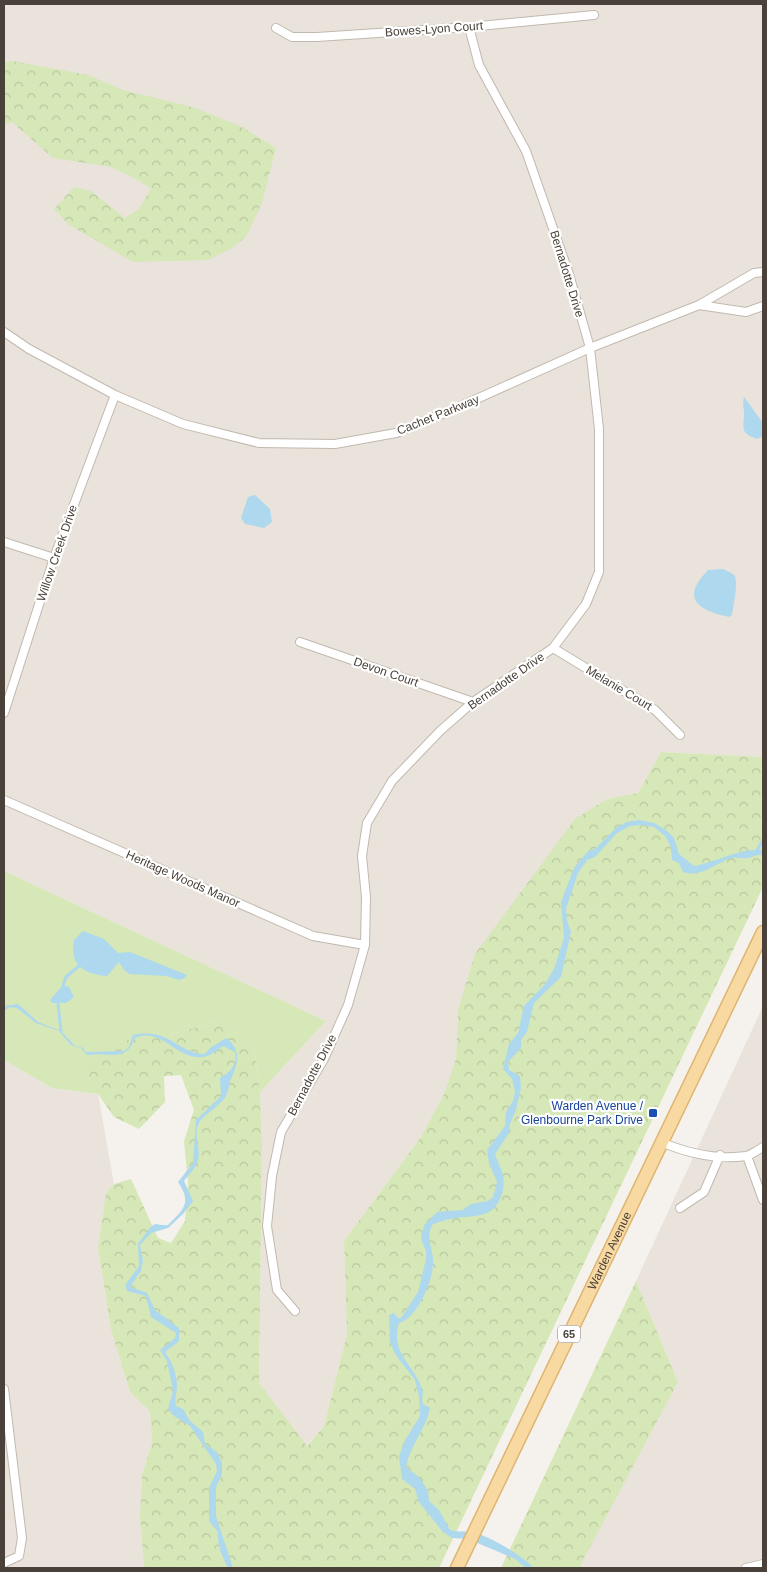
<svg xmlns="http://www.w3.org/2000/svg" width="767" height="1572" viewBox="0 0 767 1572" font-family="Arial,sans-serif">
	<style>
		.residential { fill: #e9e3db }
		.grass { fill: #d6e7b8 }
		.forest { fill: url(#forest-crowns) }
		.water { fill: #aed8ed }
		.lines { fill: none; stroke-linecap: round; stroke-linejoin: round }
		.stream { stroke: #aed8ed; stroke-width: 3 }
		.minor-casing { stroke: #c1b9af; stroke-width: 10 }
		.primary-casing { stroke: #deb572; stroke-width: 15 }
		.minor { stroke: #fff; stroke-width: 8 }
		.primary { stroke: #f9d9a2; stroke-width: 12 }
		.transit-dot { fill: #1a4fb4; stroke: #fff; stroke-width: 2 }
		.labels { text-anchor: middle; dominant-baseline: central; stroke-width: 4.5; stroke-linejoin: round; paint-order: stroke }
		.shield { fill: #fff; stroke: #807b75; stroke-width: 1 }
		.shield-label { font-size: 11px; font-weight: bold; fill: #4a423a }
		.street-label { font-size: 12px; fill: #4a423a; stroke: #fff }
		.transit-label { font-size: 12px; fill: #164399; stroke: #fff; text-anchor: end }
	</style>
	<defs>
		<pattern id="forest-crowns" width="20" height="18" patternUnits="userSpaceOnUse" patternTransform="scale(1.25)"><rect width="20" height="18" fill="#d6e7b8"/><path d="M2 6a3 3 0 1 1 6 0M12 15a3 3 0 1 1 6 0" fill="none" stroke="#b9c79f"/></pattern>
	</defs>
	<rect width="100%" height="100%" fill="#f5f2ed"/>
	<!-- residential -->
	<path class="residential" d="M4,4H763V757L661,752L638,793L607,799L458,1010L456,1058L444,1094L421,1137L344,1241L347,1334L324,1426L306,1446L259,1383L262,1144L260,1092L326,1021L4,871Z
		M763,1006V1568H581L580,1564L678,1382L636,1281Z
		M4,1060L52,1088L98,1094L114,1184L106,1193L98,1248L111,1330L130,1392L150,1410L152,1443L142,1475L140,1516L144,1568H4Z"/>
	<!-- grass -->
	<path class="grass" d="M4,871L326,1021L260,1092L254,1048L221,1020L169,1035L98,1094L52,1088L4,1060Z"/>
	<!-- forest -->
	<path class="forest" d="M13,61L88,75L123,90L192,107L242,127L276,148L262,203L246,237L232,248L208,260L133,262L68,224L54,209L74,187L91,191L125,218L139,209L151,189L136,179L111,167L53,158L12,122L4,125V62Z
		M661,752L763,757V887L439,1568H144L140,1516L142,1475L152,1443L150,1411L130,1392L111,1330L98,1248L106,1193L114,1184L131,1179L158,1238L171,1243L185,1221L188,1183L184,1141L194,1110L181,1075L164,1076L165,1102L139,1129L114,1117L98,1094L83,1082L88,1064L114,1042L169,1035L221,1020L254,1048L260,1092L262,1144L259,1383L307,1446L324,1426L347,1334L344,1241L421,1137L444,1094L456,1058L458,1010L475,954L575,819L607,799L638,793Z
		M636,1281L678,1382L581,1564V1568H501Z"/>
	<!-- water -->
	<path class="water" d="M744,397L763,423V436L757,439C739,432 744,429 744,413C744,407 742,404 744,397Z
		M255,495L270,509L272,522L264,528L245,524L241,518L248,497Z
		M723,569C726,571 731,572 734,575C739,581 733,607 732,615L729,617C698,610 680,599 708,570Z
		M639,820L654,823L666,830L674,838L679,854L694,866C718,862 738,848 763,850V855C757,854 754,857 748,858C743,859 737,857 732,858C715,863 702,878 683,872L679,863L672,860L671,847L665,836L654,827L641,825L630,826L617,833L595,857L587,860L578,873L566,909L567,921L571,932L561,977L534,1003L527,1032L521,1040V1048L508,1062L509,1070L520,1076L521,1088L516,1110L510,1124L509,1133L495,1154C497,1161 502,1169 503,1176C506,1192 498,1212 481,1215C464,1218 447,1217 432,1225C426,1238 432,1246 433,1259C435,1278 417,1319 399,1323C390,1353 413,1363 422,1389C424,1394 421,1399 423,1404L430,1408C426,1429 410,1445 406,1467L420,1478L428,1491L429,1501L439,1510L450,1530C457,1532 462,1531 470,1532C487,1534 521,1555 533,1567L526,1568L515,1559L468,1539L452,1538L443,1532L419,1502L415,1489L402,1479L399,1457L404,1442L420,1416L419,1396L415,1380L395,1354L390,1342L389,1315L394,1313L398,1318H401L418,1292L426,1259V1251L421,1239L424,1225L437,1212L463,1210L471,1204L488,1201L493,1197L497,1182L489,1163L487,1150L505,1126L506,1112L513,1101L515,1091L512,1079L503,1069L509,1044L518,1033L524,1006L545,984L554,969L564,938L561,902L574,868L588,851L595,849L617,827L627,822Z
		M83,931L104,939L118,953L130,952L187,975L185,978L179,980L167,976L129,974L124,970L119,962L107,976C85,974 69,966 74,940Z
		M63,985L69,987L74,997L66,1003H52L50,1000Z
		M18,1004L38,1022L61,1031L74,1045L83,1048L86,1052L124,1051L129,1047L133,1035C169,1027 177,1053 205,1054L210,1048L226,1038C242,1049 238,1064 231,1079C228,1086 229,1094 223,1100C217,1108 206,1113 200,1121C191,1134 203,1149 197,1163C195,1169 188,1175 184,1181L193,1201L183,1214L168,1228L151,1233L140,1245L143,1261L141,1271L130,1287L147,1293L155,1310L179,1328V1341L165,1352C172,1362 177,1374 177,1386C177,1393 174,1400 176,1406L183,1409L190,1421L203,1432L205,1444L217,1452L222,1463V1475L216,1487V1516L233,1568H228C222,1556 217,1546 218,1532L209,1521V1488L217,1471L216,1464L190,1426L174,1416L168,1409L173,1391L167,1361L160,1350L175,1338L176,1333L151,1317L146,1296L127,1291L125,1285L139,1266L138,1243C144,1238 149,1226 155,1224C159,1224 163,1226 168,1225C184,1209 192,1203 178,1182L193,1163L196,1120L221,1096L220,1078C230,1072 238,1065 235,1052L223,1046C217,1050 210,1057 202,1057C177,1060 161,1026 135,1038C125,1064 110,1051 87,1055L81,1048L71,1045L59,1031L36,1023L17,1008L10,1007L4,1011V1006Z"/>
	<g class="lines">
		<!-- stream -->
		<path class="stream" d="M757,850L763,840
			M63,985L66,977L79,966
			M58,1004L61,1031"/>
		<defs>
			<path id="minor" d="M276,28L292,37H317L469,27L594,15
				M699,305L746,312L763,306
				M4,332L29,349L115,395L183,424L259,443L335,444L396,433L452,410L590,348L699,305L754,273L763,272
				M4,542L54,558
				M300,642L473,702
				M553,648L655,710L680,735
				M4,713L54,558L115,395
				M4,800L313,936L365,945
				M661,1142C687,1153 717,1160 746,1156C751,1155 758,1150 763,1147
				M747,1156L763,1200
				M680,1208L704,1192L720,1155
				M295,1311L277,1290L267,1226L272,1176L281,1132L324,1059L348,1005L365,945L366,897L362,856L367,823L392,781L440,731L473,702L553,648L586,604L599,572V429L590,348L569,274L526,151L479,65L469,27
				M4,1389L22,1538L19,1556L4,1563
				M746,1568L763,1564"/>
			<g id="primary">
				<path id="s1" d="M457,1568L763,932"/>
			</g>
		</defs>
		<!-- minor casing -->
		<use href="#minor" class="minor-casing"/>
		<!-- primary casing -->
		<use href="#primary" class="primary-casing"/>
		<!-- minor -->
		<use href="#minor" class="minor"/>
		<!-- primary -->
		<use href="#primary" class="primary"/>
	</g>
	<!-- markers -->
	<rect class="transit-dot" x="648" y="1108" width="10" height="10" rx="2.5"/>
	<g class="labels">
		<!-- shield labels -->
		<rect class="shield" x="558" y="1325.5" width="22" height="17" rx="4"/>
		<g class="shield-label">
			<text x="569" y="1334">65</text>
		</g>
		<!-- street labels -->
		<g class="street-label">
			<text transform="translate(434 29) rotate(-4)">Bowes-Lyon Court</text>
			<text transform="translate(567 274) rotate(73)">Bernadotte Drive</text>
			<text transform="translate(438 415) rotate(-22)">Cachet Parkway</text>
			<text transform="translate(57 553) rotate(-71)">Willow Creek Drive</text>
			<text transform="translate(386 672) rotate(19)">Devon Court</text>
			<text transform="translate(506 681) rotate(-35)">Bernadotte Drive</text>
			<text transform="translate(619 688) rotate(31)">Melanie Court</text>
			<text transform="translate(183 879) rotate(24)">Heritage Woods Manor</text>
			<text transform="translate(312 1075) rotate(-62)">Bernadotte Drive</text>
			<text stroke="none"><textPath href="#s1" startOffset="352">Warden Avenue</textPath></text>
		</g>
		<!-- transit labels -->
		<g class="transit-label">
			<text x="643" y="1106">Warden Avenue /<tspan x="643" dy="14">Glenbourne Park Drive</tspan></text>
		</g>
	</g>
	<!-- border -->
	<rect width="767" height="1572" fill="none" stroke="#4a423a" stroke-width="10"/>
</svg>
